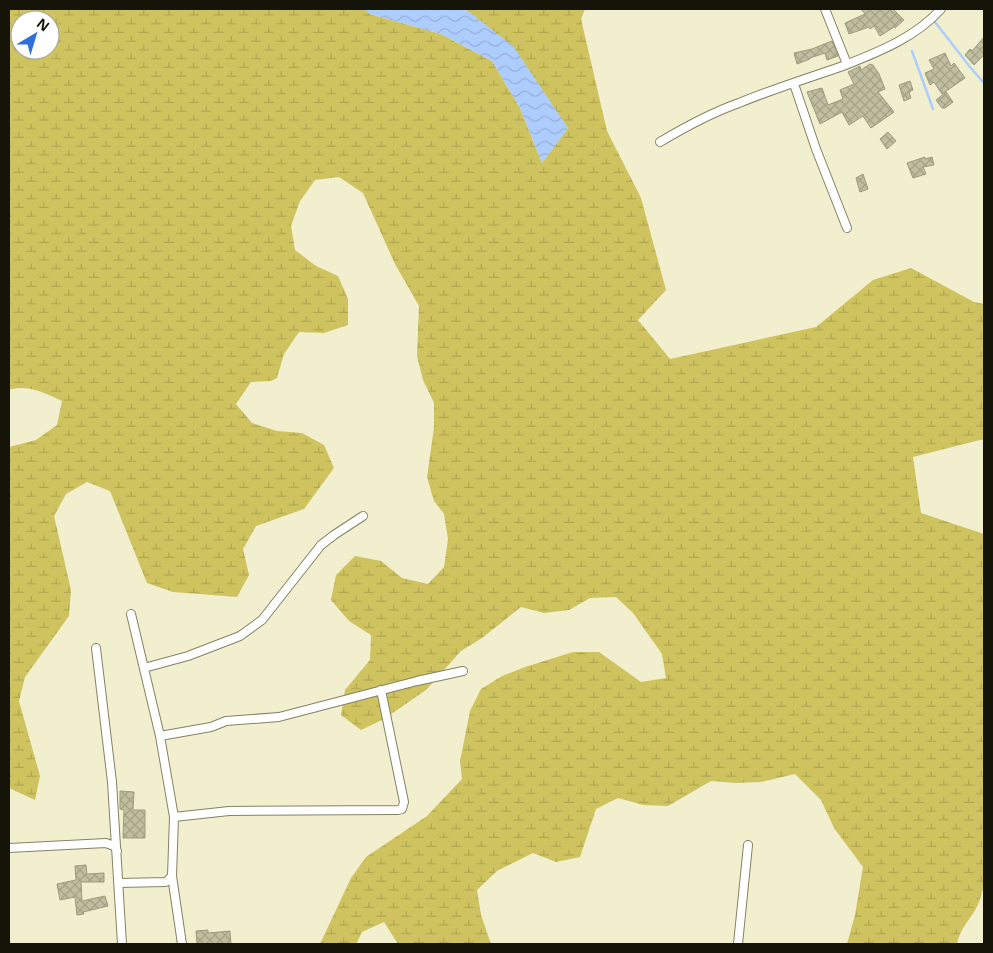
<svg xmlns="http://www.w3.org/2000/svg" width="993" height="953" viewBox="0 0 993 953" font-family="'Noto Sans',sans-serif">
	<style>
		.wetland { fill: url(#wetland-marsh); fill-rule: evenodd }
		.water { fill: url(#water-waves) }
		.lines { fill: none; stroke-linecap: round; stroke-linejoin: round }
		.stream { stroke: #aecdff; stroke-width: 2.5 }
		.building { fill: url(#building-cross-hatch); stroke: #9e9b7d }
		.street-casing { stroke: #848265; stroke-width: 10 }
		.street { stroke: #fff; stroke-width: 8 }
	</style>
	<defs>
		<pattern id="wetland-marsh" width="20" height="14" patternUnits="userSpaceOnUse" patternTransform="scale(1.25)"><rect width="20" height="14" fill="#cec35f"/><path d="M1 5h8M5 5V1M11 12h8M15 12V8" fill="none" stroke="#b0a751"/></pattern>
		<pattern id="water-waves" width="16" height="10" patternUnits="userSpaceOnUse" patternTransform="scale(1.25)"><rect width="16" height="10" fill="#aecdff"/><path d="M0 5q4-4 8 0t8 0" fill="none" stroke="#95afd9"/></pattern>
		<pattern id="building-cross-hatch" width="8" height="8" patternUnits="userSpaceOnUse" patternTransform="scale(1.25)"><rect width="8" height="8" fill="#c0be9f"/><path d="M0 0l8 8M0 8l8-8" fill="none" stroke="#a4a288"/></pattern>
	</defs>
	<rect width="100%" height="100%" fill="#f2efcf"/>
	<!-- wetland -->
	<path class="wetland" d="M9,9H364L370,14L441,34L492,61L520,108L542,163L568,128L468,11L460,9H585L581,19L607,131L641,198L666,290L638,320L670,359L816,327L873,280L911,268L974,302L984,304V439L913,457L921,513L984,534V890L982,891C980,906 971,916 963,928C960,933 958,939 957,944H847L855,915L863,867L834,828L821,800L795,774L761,782L736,783L711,781L668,806L643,805L618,798L596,809L580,857L556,862L533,853L497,871L477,890L481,915L491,944H398L384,922L362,932L356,944H320L351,878L366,857L427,816L462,779L460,761L470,711L481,689L502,676L525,667L573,652H599L641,682L666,678L662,654L633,613L616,597L590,598L569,610L544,613L521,607L482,638L461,651L426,690L384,719L361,730L341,715L345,690L370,660L371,635L349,621L331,600L336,575L355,556L381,561L402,578L428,584L444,567L448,539L444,514L434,501L427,477L434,427V403L423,380L417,356L419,306L395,264L363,193L339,177L315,180L300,201L291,226L295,250L316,266L338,276L348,299V325L324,333L299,332L284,354L277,378L271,381L251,382L236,404L252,423L277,431L302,433L324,445L334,468L304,509L256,526L243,549L249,575L237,597L173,592L147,583L110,491L87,482L66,494L54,516L71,590L69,616L25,677L19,701L40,776L35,800L11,789L9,786V447L36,440L57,425L62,401C45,393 28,384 9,390ZM20,20H50V50H20Z"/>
	<!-- water -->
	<path class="water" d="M364,9H460L468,11L513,46L568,128L542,163L520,108L492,61L441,34L370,14Z"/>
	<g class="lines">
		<!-- stream -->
		<path class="stream" d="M935,22L970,67L984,83
			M912,51L933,109"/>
	</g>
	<!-- building -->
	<path class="building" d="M861,9H893L904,20L895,28L894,27L880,36L874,26L870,29L869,27L849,34L845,23L865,14Z
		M984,37V55L974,65L965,55L970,49L972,51Z
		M832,41L838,56L827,60L825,53L810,58V59L797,64L794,53L812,49Z
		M945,53L951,66L954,63L965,78L942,94L934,82L930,85L925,73L934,69L929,60Z
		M870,64L873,65L879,74L885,89L878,92L894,112L871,128L863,116L849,125L842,112L820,124L807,92L822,88L828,105L843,99L840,90L854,84L848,72L860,66L861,70Z
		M910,81L913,90L909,92L911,98L904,101L899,85Z
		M946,92L953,102L945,108H942L936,100Z
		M888,132L896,141L887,149L880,139Z
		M925,157V159L932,157L934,165L923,167L926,174L913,178L907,163Z
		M863,174L868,189L860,192L856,178Z
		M120,791L134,792L133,810H145V838H123L124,810L120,809Z
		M86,865L87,874L104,873V882H81L82,901L105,896L108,906L83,912L84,914L77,915L75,897L60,900L57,884L76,880L75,866Z
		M208,930V933L230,931L231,944H197L196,931Z"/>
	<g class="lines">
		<defs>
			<path id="street" d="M825,9L847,64
				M794,84L816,149L847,228
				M660,142C685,127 711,113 739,103C773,89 808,78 843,66C878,52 915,38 941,9
				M131,614L160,736L174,817L172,876L182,944
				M96,648L112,782L122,944
				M144,668L188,656L240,636L262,620L321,545L334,535L363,516
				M160,736L211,727L226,721L279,717L417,681L463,671
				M174,817L229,811L398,810L402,809L404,802L381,690
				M9,848L106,843L114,846L117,851
				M119,883L166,882L172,876
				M738,944L748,845"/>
		</defs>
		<!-- street casing -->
		<use href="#street" class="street-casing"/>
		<!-- street -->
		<use href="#street" class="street"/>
	</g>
	<!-- border -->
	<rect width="993" height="953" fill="none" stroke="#151409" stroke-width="20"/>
	<!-- north arrow -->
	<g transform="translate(35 35) rotate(38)"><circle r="24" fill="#ffffff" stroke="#a1a19d"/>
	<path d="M0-4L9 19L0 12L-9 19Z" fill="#2d70dd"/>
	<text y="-8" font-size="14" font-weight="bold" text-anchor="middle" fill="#151409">N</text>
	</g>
</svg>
